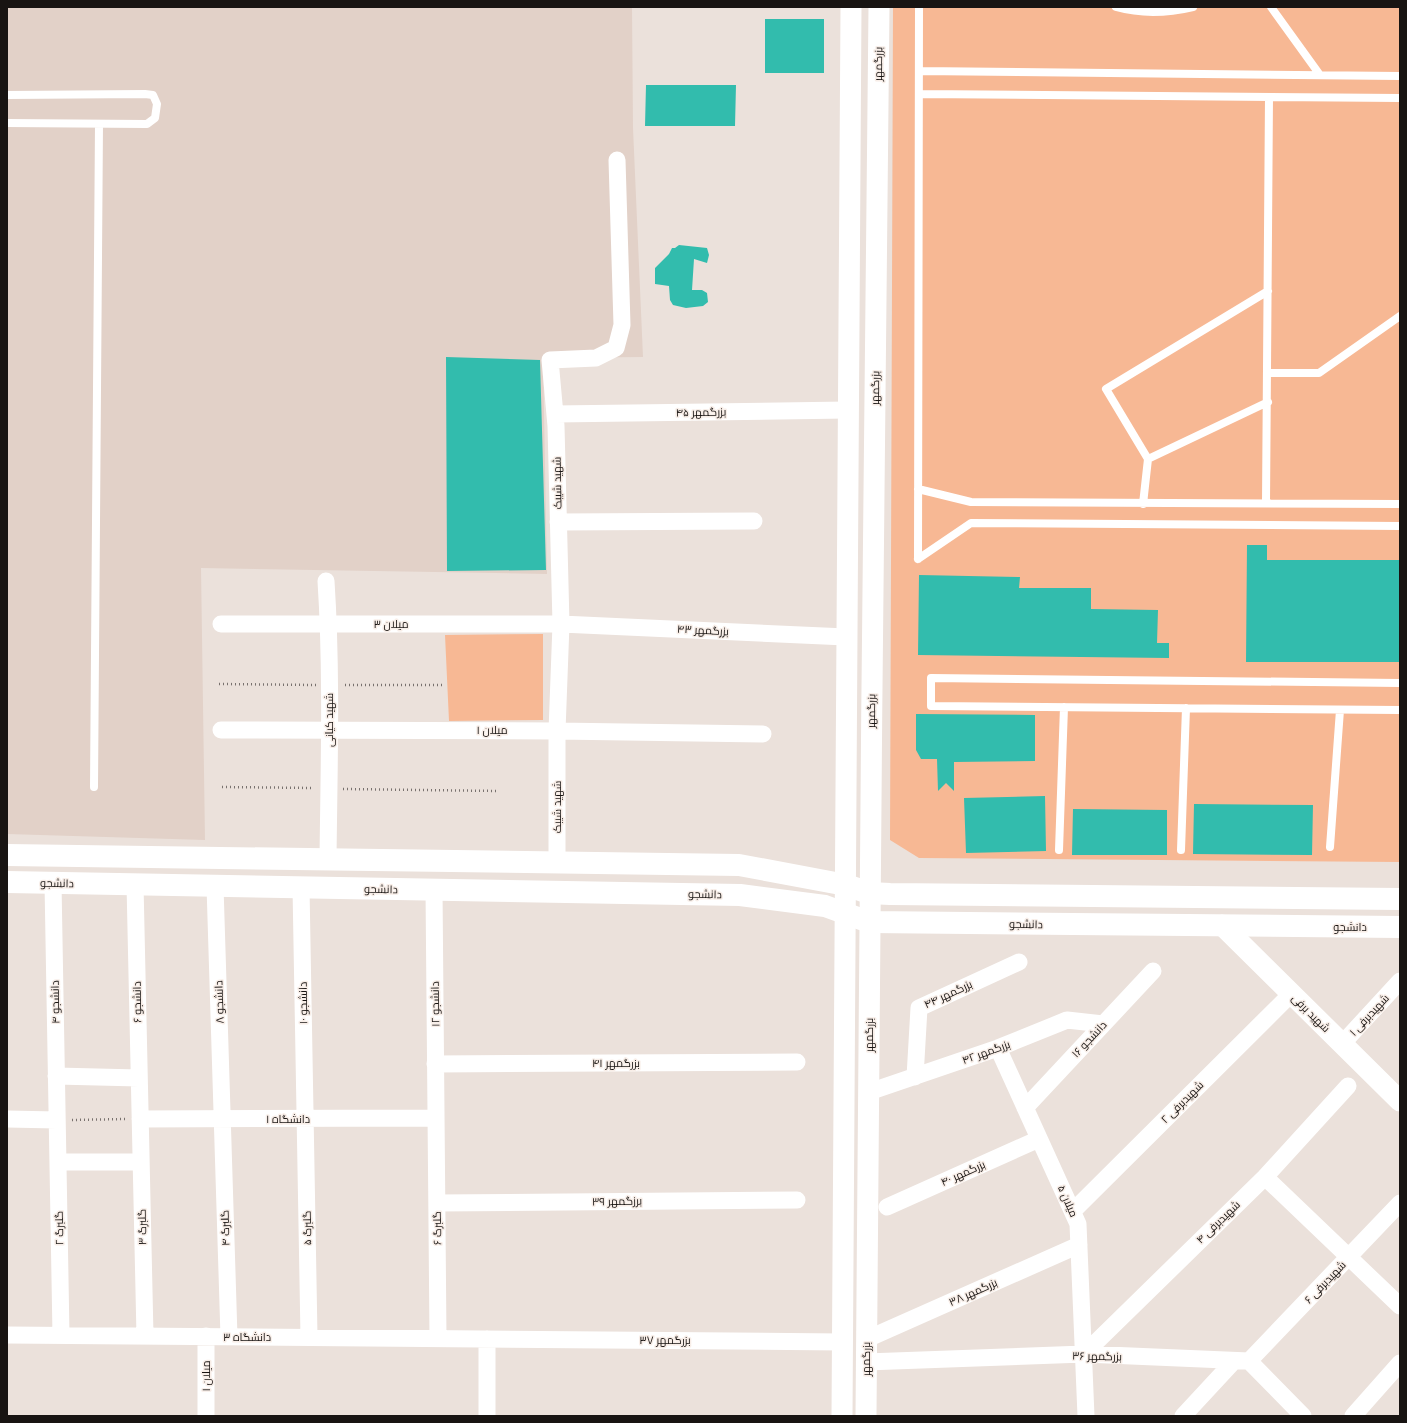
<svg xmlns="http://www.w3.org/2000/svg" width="1407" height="1423" viewBox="0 0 1407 1423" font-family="'Public Sans',Cairo,sans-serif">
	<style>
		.built { fill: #e2d1c8 }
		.green { fill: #f7b894 }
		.building { fill: #32bcad }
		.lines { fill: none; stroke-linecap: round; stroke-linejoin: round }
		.path { stroke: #78716e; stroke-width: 2.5; stroke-dasharray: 1 3; stroke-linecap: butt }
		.service { stroke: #fff; stroke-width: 8 }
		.minor { stroke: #fff; stroke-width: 17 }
		.tertiary { stroke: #fff; stroke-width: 21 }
		.secondary { stroke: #fff; stroke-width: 22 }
		.labels { text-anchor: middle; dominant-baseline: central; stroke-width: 3; stroke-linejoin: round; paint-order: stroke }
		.street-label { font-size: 11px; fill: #181412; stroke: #f8eee8 }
	</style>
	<rect width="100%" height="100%" fill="#ebe1db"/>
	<!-- built -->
	<path class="built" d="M7,7H632L633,128L643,357L543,358L547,574L201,568L205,840L7,834Z"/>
	<!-- green -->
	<path class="green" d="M893,7H1400V862L919,858L890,840Z
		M543,634V720L449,721L445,635Z"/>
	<!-- building -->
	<path class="building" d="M765,19H824V73H765Z
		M646,85H736L735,126H645Z
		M679,245L707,248L709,255L707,263L694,259L692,290H702L707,293L708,302L703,306L686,308L673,305L670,300L669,286L655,284V268L669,254L672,248H675Z
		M446,357L540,360L546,570L447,571Z
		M1247,545H1267V560H1400V662H1246Z
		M919,575L1020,577L1019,588H1091V609L1158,610L1157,643H1169V658L918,655Z
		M916,714L1035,715V761L954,762V791L946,783L938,791L937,759H921L916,750Z
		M1045,796L1046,851L966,853L964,798Z
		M1194,804L1313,805L1312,855L1193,854Z
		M1073,809L1167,810V855H1072Z"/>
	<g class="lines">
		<!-- path -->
		<path class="path" d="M219,684L316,685
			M345,685H442
			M222,787L314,788
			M343,789L499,791
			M72,1120L125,1119"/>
		<!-- service -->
		<path class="service" d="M1116,7C1141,14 1168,13 1193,7
			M1271,7L1320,75
			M919,71L1400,76
			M919,94L1400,98
			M7,95L145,94L153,95L157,104L155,118L147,124L7,123
			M1268,373H1319L1400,316
			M1268,402L1148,459L1106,389L1268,291
			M918,489L971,502L1400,504
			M1266,503L1269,97
			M1143,504L1148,459
			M918,559L919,7
			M918,559L971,523L1400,526
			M1400,683L931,678V706L1400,710
			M94,787L99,124
			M1330,847L1340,710
			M1059,850L1064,707
			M1181,850L1186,708"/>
		<!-- minor -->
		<path class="minor" d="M555,414L847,410
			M558,522L754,521
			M326,581C332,673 329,767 328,859
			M221,624H561L846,637
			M221,730L557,731L763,734
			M557,863V731L561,624L556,426L550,360L596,358L616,348L622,325L617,160
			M53,883L61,1335
			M135,884L145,1336
			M215,886L229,1337
			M301,887L309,1337
			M434,889L438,1338
			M1342,1044L1400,981
			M998,1048L1078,1224L1086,1416
			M435,1064L797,1062
			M56,1076L139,1078
			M915,1077L919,1008L1019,962
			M869,1092L998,1048L1067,1020L1103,1024
			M1025,1108L1153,971
			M7,1119L57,1120
			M140,1119L436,1118
			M58,1162H141
			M1265,1177L1400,1306
			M437,1203L797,1200
			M887,1207L1039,1139
			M1073,1211L1291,994
			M7,1335L842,1342
			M867,1339L1079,1245
			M1084,1354L1265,1177L1348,1086
			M1249,1361L1400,1203
			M866,1362L1084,1354L1249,1361L1303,1416
			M206,1416V1336
			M487,1416V1339
			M1183,1416L1234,1361
			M1353,1416L1400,1363"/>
		<!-- tertiary -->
		<path class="tertiary" d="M1222,925L1400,1101
			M842,1416L851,7
			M866,1416C869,946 874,477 879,7"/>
		<!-- secondary -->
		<path class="secondary" d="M7,855L739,865L846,885L869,893L890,894L1400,899
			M7,882L740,895L825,906L869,922L1400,927"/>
	</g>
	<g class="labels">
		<!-- street labels -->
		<g class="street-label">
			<text transform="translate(878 64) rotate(-89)">بزرگمهر</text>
			<text transform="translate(875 388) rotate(-89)">بزرگمهر</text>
			<text transform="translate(701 412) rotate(-1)">بزرگمهر ۴۵</text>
			<text transform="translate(557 483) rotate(-91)">شهید شیبک</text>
			<text x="391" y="624">میلان ۳</text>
			<text transform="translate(703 630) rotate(3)">بزرگمهر ۴۳</text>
			<text transform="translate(871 711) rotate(-89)">بزرگمهر</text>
			<text transform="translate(329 720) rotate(-90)">شهید کیانی</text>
			<text x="492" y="730">میلان ۱</text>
			<text transform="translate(557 807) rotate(-90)">شهید شیبک</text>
			<text transform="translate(57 883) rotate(1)">دانشجو</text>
			<text transform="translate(381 889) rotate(1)">دانشجو</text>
			<text transform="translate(705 894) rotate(1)">دانشجو</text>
			<text transform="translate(1026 924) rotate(1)">دانشجو</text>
			<text x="1350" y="927">دانشجو</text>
			<text transform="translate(948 994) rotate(-25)">بزرگمهر ۴۴</text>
			<text transform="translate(55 1002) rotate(-91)">دانشجو ۴</text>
			<text transform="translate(137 1002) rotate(-91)">دانشجو ۶</text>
			<text transform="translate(219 1002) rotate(-92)">دانشجو ۸</text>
			<text transform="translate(303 1003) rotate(-91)">دانشجو ۱۰</text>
			<text transform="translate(435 1004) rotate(-91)">دانشجو ۱۲</text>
			<text transform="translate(1311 1013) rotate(45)">شهید برفی</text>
			<text transform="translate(1369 1015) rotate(-47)">شهیدبرفی ۱</text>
			<text transform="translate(869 1035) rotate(-90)">بزرگمهر</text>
			<text transform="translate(1089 1039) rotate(-47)">دانشجو ۱۶</text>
			<text transform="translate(986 1052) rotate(-20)">بزرگمهر ۴۲</text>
			<text x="616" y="1063">بزرگمهر ۴۱</text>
			<text transform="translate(1182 1102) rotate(-45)">شهیدبرفی ۲</text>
			<text x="288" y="1119">دانشگاه ۱</text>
			<text transform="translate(963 1173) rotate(-24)">بزرگمهر ۴۰</text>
			<text transform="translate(617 1201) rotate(-1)">برزگمهر ۳۹</text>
			<text transform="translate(1068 1201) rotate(66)">میلان ۵</text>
			<text transform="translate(1218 1222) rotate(-44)">شهیدبرفی ۴</text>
			<text transform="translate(142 1227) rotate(-91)">گلبرگ ۳</text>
			<text transform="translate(59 1228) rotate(-91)">گلبرگ ۲</text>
			<text transform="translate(225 1228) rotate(-92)">گلبرگ ۴</text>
			<text transform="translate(307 1228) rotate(-91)">گلبرگ ۵</text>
			<text transform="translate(437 1228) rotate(-91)">گلبرگ ۶</text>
			<text transform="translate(1325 1282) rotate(-46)">شهیدبرفی ۶</text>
			<text transform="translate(973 1292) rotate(-24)">بزرگمهر ۳۸</text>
			<text x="247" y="1337">دانشگاه ۳</text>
			<text x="665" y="1340">بزرگمهر ۳۷</text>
			<text transform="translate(1097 1356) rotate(1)">بزرگمهر ۳۶</text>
			<text transform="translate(866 1359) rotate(-90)">بزرگمهر</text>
			<text transform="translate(206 1376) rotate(-90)">میلان ۱</text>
		</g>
	</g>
	<!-- border -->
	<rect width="1407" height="1423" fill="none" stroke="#181412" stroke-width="16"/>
</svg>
